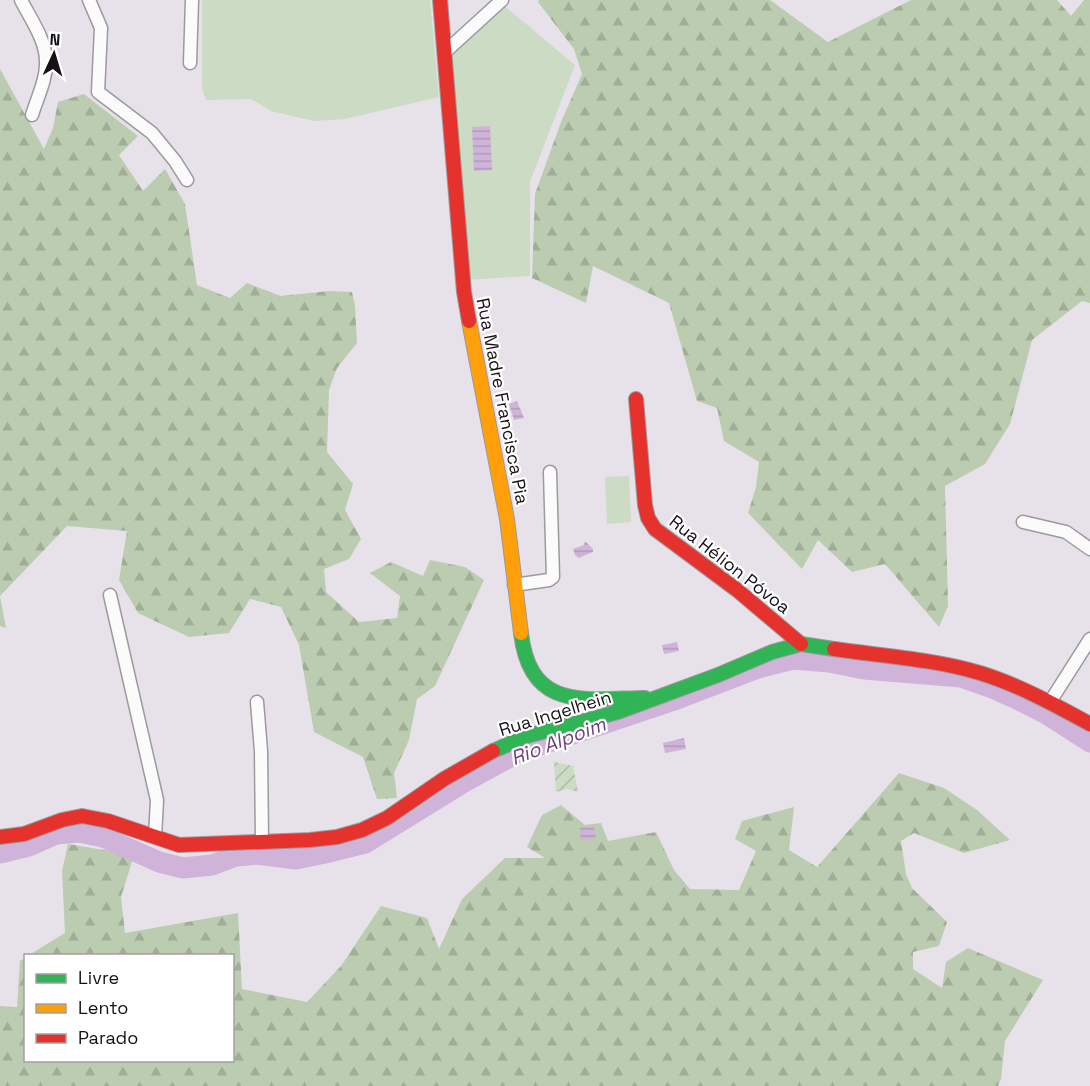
<svg xmlns="http://www.w3.org/2000/svg" width="1090" height="1086" viewBox="0 0 1090 1086" font-family="'Space Grotesk',sans-serif">
	<style>
		.forest { fill: url(#forest-firs) }
		.garden { fill: url(#garden-furrows) }
		.pitch { fill: #ccdbc3 }
		.water { fill: url(#water-rules) }
		.lines { fill: none; stroke-linecap: round; stroke-linejoin: round }
		.river { stroke: #cfb3d9; stroke-width: 21 }
		.street-casing { stroke: #9d999e; stroke-width: 15 }
		.fast-casing { stroke: #9d999e; stroke-width: 16 }
		.slow-casing { stroke: #9d999e; stroke-width: 16 }
		.jam-casing { stroke: #9d999e; stroke-width: 16 }
		.street { stroke: #fbfbfc; stroke-width: 12 }
		.fast { stroke: #30b455; stroke-width: 14 }
		.slow { stroke: #ff9f0a; stroke-width: 14 }
		.jam { stroke: #e5322d; stroke-width: 14 }
		.labels { text-anchor: middle; dominant-baseline: central; stroke-width: 4.5; stroke-linejoin: round; paint-order: stroke }
		.street-label { font-size: 18px; fill: #151216; stroke: #fff }
		.water-label { font-size: 20px; font-style: italic; fill: #714081; stroke: #fff }
	</style>
	<defs>
		<pattern id="forest-firs" width="22" height="20" patternUnits="userSpaceOnUse" patternTransform="scale(1.5)"><rect width="22" height="20" fill="#bbccb1"/><path d="M5 1l3.5 6h-7zM16 11l3.5 6h-7z" fill="#a0ae98"/></pattern>
		<pattern id="garden-furrows" width="10" height="10" patternUnits="userSpaceOnUse" patternTransform="scale(1.5)"><rect width="10" height="10" fill="#ccdbc3"/><path d="M-1 1l2-2M0 10L10 0M9 11l2-2" fill="none" stroke="#aebba7"/></pattern>
		<pattern id="water-rules" width="6" height="5" patternUnits="userSpaceOnUse" patternTransform="scale(1.5)"><rect width="6" height="5" fill="#cfb3d9"/><path d="M0 2.5h6" fill="none" stroke="#b199ba"/></pattern>
	</defs>
	<rect width="100%" height="100%" fill="#e7e2e9"/>
	<!-- forest -->
	<path class="forest" d="M539,0H770L828,42L911,0H1057L1071,16L1084,0H1090V303L1082,301L1032,340L1010,424L985,464L945,486L948,606L939,627L885,564L852,572L818,540L802,569L748,513L756,487L759,462L724,441L717,408L697,401L669,303L593,266L586,303L532,278L535,194L561,122L582,74L574,49L538,2Z
		M0,69L44,149L53,128L58,102L84,94L138,136L119,155L143,191L165,169L185,204L197,285L230,298L247,283L281,296L329,291L352,292L355,306L357,343L337,368L329,390L327,452L353,484L345,510L361,539L349,559L324,569L326,592L359,622L397,618L400,596L370,573L391,562L423,576L430,560L465,567L484,580L435,686L417,699L409,740L394,773L397,798L377,799L363,757L314,732L299,645L281,607L250,599L229,633L189,637L138,613L119,580L127,531L67,526L0,596L6,628L0,626Z
		M899,773L944,788L977,810L1010,840L964,853L914,833L901,841L906,874L912,888L947,922L939,946L913,952V969L942,988L946,962L968,948L1043,980L1005,1041L1001,1079L998,1086H0V1006L17,1007L20,961L25,958L26,1060H232V956L29,955L65,933L62,871L68,844L134,855L121,897L125,933L238,913L242,989L307,1002L341,966L381,906L427,918L439,949L462,899L505,858H545L527,847L542,815L561,805L585,825L601,823L608,841L656,832L674,870L690,889L739,890L756,851L735,839L742,821L794,807L789,850L817,867Z"/>
	<!-- garden -->
	<path class="garden" d="M554,762L573,766L578,792L568,789L556,792Z"/>
	<!-- pitch -->
	<path class="pitch" d="M202,0H430L439,97L345,119L314,121L271,111L251,99L206,100L202,88Z
		M501,3L575,65L530,182V276L465,280L449,52Z
		M629,476L631,522L607,524L605,477Z"/>
	<!-- water -->
	<path class="water" d="M490,126L492,170L474,171L472,127Z
		M517,401L524,418L514,420L509,404Z
		M585,541L593,549V552L579,558L575,555L573,549L584,545Z
		M677,642L679,651L664,654L662,645Z
		M684,738L686,749L665,753L663,743Z
		M580,827H594L596,837L581,841Z"/>
	<g class="lines">
		<!-- river -->
		<path class="river" d="M0,853L29,846L56,834L79,832L103,837L159,862L183,868L212,865L236,856L257,854L296,859L325,853L365,843L464,782L519,752L677,699L758,668L793,659L829,662L864,669L961,677L990,687L1019,700L1045,713L1090,742"/>
		<defs>
			<path id="street" d="M21,0C30,18 46,40 46,61C47,79 37,98 32,115
				M89,0L101,28L98,92L152,133L175,161L187,180
				M445,52L502,0
				M190,63L192,0
				M1023,522L1066,532L1090,549
				M514,585L549,580L553,577L550,472
				M110,595L157,800L155,837
				M257,702L261,751L262,841
				M1050,702L1090,639"/>
			<path id="fast" d="M521,633C530,711 584,699 645,698
				M493,751L527,736L618,712L718,675L772,652L801,644L834,649"/>
			<path id="slow" d="M469,321L507,519L521,633"/>
			<path id="jam" d="M440,0L464,292L469,321
				M636,399L645,505L648,518L655,529L737,590L801,644
				M834,649C882,656 933,659 980,673C1019,685 1055,705 1090,724
				M0,837L24,834L62,820L82,816L108,821L179,845L310,840L337,837L362,830L387,818L444,779L493,751"/>
		</defs>
		<!-- street casing -->
		<use href="#street" class="street-casing"/>
		<!-- fast casing -->
		<use href="#fast" class="fast-casing"/>
		<!-- slow casing -->
		<use href="#slow" class="slow-casing"/>
		<!-- jam casing -->
		<use href="#jam" class="jam-casing"/>
		<!-- street -->
		<use href="#street" class="street"/>
		<!-- fast -->
		<use href="#fast" class="fast"/>
		<!-- slow -->
		<use href="#slow" class="slow"/>
		<!-- jam -->
		<use href="#jam" class="jam"/>
	</g>
	<g class="labels">
		<!-- street labels -->
		<g class="street-label">
			<text transform="translate(503 401) rotate(79)">Rua Madre Francisca Pia</text>
			<text transform="translate(730 564) rotate(38)">Rua Hélion Póvoa</text>
			<text transform="translate(555 713) rotate(-17)">Rua Ingelhein</text>
		</g>
		<!-- water labels -->
		<g class="water-label">
			<text transform="translate(558 741) rotate(-21)">Rio Alpoim</text>
		</g>
	</g>
	<!-- legend -->
	<rect x="24" y="954" width="210" height="108" fill="#ffffff" stroke="#a1a0a2" stroke-width="1.5"/>
	<rect x="36" y="974" width="30" height="9" fill="#30b455" stroke="#a1a0a2" stroke-width="1.5"/>
	<text x="78" y="984" font-size="18" fill="#151216">Livre</text>
	<rect x="36" y="1004" width="30" height="9" fill="#ff9f0a" stroke="#a1a0a2" stroke-width="1.5"/>
	<text x="78" y="1014" font-size="18" fill="#151216">Lento</text>
	<rect x="36" y="1034" width="30" height="9" fill="#e5322d" stroke="#a1a0a2" stroke-width="1.5"/>
	<text x="78" y="1044" font-size="18" fill="#151216">Parado</text>
	<!-- north arrow -->
	<g transform="translate(54 54) rotate(4)" stroke="#ffffff" stroke-width="4.5" paint-order="stroke">
	<path d="M0-4.5L10 22L0 15L-10 22Z" fill="#151216"/>
	<text y="-9" font-size="16" font-weight="bold" text-anchor="middle" fill="#151216">N</text>
	</g>
</svg>
